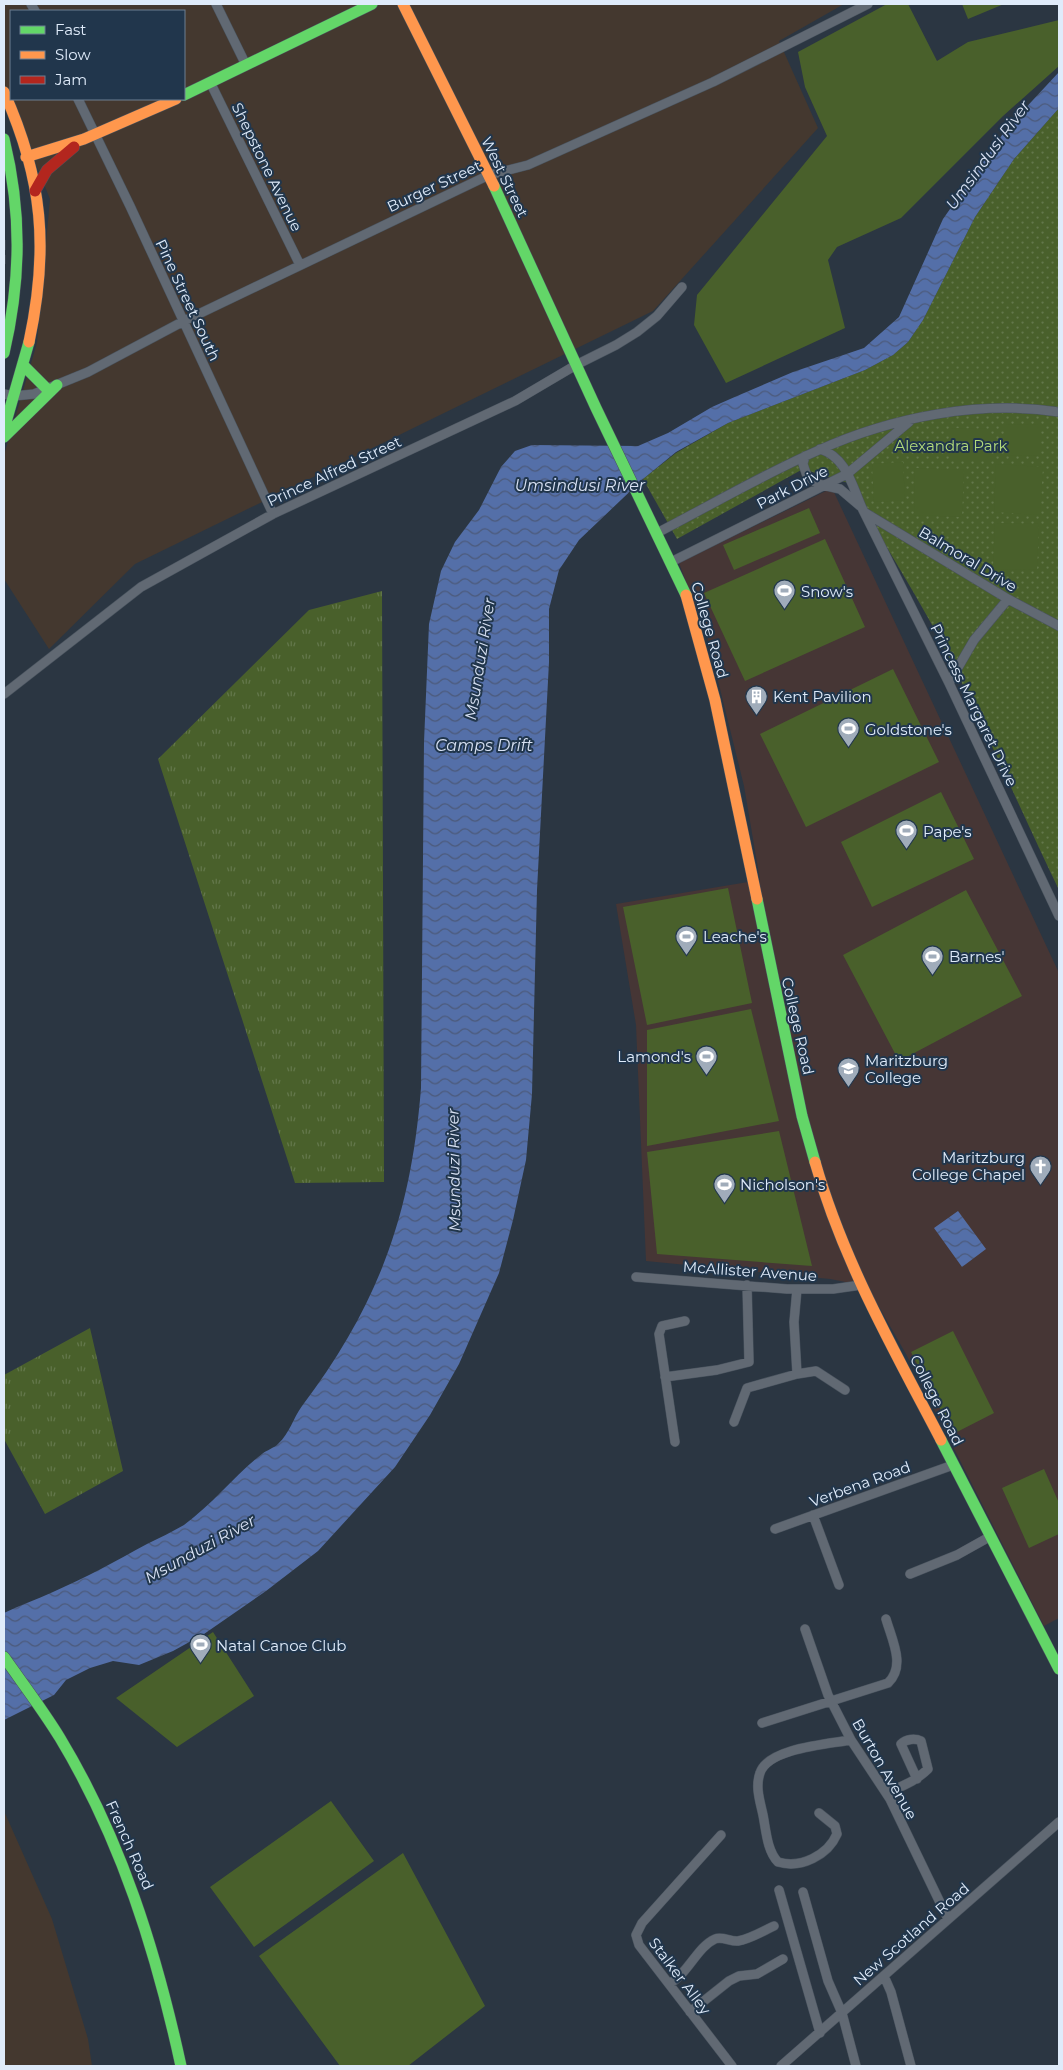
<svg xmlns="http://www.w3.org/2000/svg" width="1063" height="2070" viewBox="0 0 1063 2070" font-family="Montserrat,sans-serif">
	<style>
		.commercial { fill: #44382f; fill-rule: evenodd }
		.education { fill: #463635 }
		.grass { fill: url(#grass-tufts) }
		.park { fill: url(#park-dots) }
		.pitch { fill: #49602b }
		.water { fill: url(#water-waves) }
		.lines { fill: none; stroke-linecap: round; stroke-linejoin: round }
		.street-casing { stroke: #49535e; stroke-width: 10 }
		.fast-casing { stroke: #49535e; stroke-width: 12 }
		.slow-casing { stroke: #49535e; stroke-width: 12 }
		.jam-casing { stroke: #49535e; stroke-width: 12 }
		.street { stroke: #616973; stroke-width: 9 }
		.fast { stroke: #63d668; stroke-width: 11 }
		.slow { stroke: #ff974d; stroke-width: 11 }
		.jam { stroke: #b3261e; stroke-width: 11 }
		.rail { stroke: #6b727c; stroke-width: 2.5; stroke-dasharray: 10 5; stroke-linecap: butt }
		.labels { text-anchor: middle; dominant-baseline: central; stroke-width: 4; stroke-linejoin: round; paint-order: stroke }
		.street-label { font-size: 15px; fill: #dfebfa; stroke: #21364c }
		.park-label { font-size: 15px; fill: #b3db7b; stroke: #21364c }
		.poi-label { font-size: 15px; fill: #dfebfa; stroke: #21364c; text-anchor: start }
		.water-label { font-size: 16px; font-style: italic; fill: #d9e2f4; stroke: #21364c }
	</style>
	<defs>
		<pattern id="grass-tufts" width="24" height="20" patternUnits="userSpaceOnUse" patternTransform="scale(1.25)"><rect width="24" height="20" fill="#49602b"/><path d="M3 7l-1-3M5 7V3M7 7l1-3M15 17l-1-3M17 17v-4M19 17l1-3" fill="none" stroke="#63774b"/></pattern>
		<pattern id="park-dots" width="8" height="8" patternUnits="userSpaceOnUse" patternTransform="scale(1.25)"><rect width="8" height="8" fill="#49602b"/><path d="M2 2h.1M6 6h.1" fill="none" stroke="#63774b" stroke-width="1.8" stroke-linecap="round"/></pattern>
		<pattern id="water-waves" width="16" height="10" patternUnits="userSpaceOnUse" patternTransform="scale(1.25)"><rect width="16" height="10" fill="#546fa8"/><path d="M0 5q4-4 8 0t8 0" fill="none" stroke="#4c5a7a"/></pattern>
	</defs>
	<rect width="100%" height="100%" fill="#2b3642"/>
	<!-- commercial -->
	<path class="commercial" d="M4,4H844L779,41L818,128L653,311L135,564L49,649L4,579V455L37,343L50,199L4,85ZM11,11H184V99H11Z
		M4,1811L52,1919L88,2039L92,2066H4Z"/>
	<!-- education -->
	<path class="education" d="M832,488L1059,973V1618L1044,1626L906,1354L867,1286L830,1279L646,1261L636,1025L616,904L760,880L744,786L707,636L679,563Z"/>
	<!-- grass -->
	<path class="grass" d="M382,591L384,1182L295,1183L158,759L309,610Z
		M90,1328L123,1471L45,1514L4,1439V1375Z"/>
	<!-- park -->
	<path class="park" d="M1059,108V890C1016,801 978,710 931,623C905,576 876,530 848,483L803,469L677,539L643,479L676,453L728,423L865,370L893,355L908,342L923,320L975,217L1014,159Z"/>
	<!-- pitch -->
	<path class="pitch" d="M887,4H908L937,61L968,42L1059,20V66L1003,116L901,218L837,247L828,260L845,328L726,383L694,325L697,295L827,136L805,87L798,52Z
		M962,4H1004L968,19Z
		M1005,424L1039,425V456L1005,455Z
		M951,428L990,429V460H951Z
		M903,462L905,500L874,502L872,464Z
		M996,464L1043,467L1040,515L994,512Z
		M915,468L964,470L962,517L914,515Z
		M809,508L820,533L734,570L723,545Z
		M995,523L1039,524L1037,570L993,569Z
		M825,539L865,627L745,681L704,593Z
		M893,669L939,762L806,827L760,734Z
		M941,792L974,859L872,907L841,842Z
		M728,888L752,1003L647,1025L623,907Z
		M966,890L1022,996L899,1061L843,955Z
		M751,1009L779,1121L647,1146V1030Z
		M779,1131L812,1266L657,1254L647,1152Z
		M953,1331L994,1413L953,1434L911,1352Z
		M1044,1469L1059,1503V1534L1029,1548L1002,1488Z
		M213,1632L254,1696L177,1747L116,1698Z
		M331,1801L374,1861L254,1947L210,1887Z
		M403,1853L485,2006L408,2066H340L259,1956Z"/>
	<!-- water -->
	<path class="water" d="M1059,72V108L1014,159L975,217L923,320L908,342L893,355L865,370L728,423L676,452L643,479L579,540L559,570L549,609V662L537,890L532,1094L526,1160L513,1220L499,1273L459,1364L430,1415L395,1467L318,1551L266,1591L204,1634L173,1651L139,1665L113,1661L90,1668L66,1680L54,1695L4,1720V1613C20,1605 36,1600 53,1592C85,1578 116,1561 147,1544C159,1538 172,1532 184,1525C214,1503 235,1475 262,1454C267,1450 274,1448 278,1444C290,1433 293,1418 302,1406C379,1304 411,1214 421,1088L424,742L429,624L441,571L455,542L479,510L501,467L515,451L532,445L638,446L668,433L712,407L737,396L793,372L864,348L899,317L943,219L1007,128Z
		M958,1211L986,1249L962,1267L934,1228Z"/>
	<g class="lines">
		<defs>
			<path id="street" d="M31,4L35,11
				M216,4L246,65
				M210,82L300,265
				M78,99L130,206L273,514
				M4,394L14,396L34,394L88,372L182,322L489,175L528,165L713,82L868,4
				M820,449C846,457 852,485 862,508L949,683L1059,916
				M805,456L803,464L807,476L818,484L840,489L860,506
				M864,512L1008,599L1059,626
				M657,533C711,505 764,474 819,450C892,417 980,400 1059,412
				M671,562L847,474L909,422
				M949,683L974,640L1008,599
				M4,694L141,587L273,514L515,401L576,365L616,345L637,332L657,316L682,287
				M636,1277L787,1289H833L861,1285
				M797,1374L816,1371L845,1390
				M665,1377L717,1370L749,1362L747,1285
				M734,1422L747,1388L797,1374L794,1322L797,1289
				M675,1442L659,1334L662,1326L685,1321
				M813,1515L839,1585
				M775,1529L953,1465
				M910,1574L957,1555L991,1536
				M805,1629L828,1695L851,1740L890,1799L948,1919
				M762,1723L888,1683C906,1666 892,1640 886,1619
				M887,1793C902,1786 916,1781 928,1769L921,1741C915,1738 906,1739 901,1744L917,1779
				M819,1813L835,1826L837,1834C828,1855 801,1869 778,1862C767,1851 766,1830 763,1815C760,1801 755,1787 760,1773C768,1748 829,1744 851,1740
				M721,1835L642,1923L636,1935L639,1945L732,2066
				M779,1890L820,2033
				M803,1892L828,1981L842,2013L856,2066
				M884,1976L891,1992L911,2066
				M669,1984C688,1974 697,1947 715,1939C722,1936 731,1942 738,1941C750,1939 763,1931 774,1926
				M690,2012L729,1981L739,1976L757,1974L783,1959
				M781,2066L1059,1822"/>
			<path id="fast" d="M184,95L372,4
				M4,139C22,212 21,280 4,353
				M494,186L596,408L686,595
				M23,365L47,389
				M4,429L29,342
				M4,437L57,385
				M757,899L802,1116L815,1162
				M941,1440L1059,1669
				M4,1657C23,1684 43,1710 60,1738C121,1839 156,1951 181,2066"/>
			<path id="slow" d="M403,4L494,186
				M4,92C43,179 49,249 29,342
				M26,157L84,139L176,99
				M686,595L715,700L757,899
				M815,1162C843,1261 894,1350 941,1440"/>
			<path id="jam" d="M35,191L47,170L74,147"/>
		</defs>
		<!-- street casing -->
		<use href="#street" class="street-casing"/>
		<!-- fast casing -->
		<use href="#fast" class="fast-casing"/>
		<!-- slow casing -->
		<use href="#slow" class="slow-casing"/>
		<!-- jam casing -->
		<use href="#jam" class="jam-casing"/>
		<!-- street -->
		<use href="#street" class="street"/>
		<!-- fast -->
		<use href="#fast" class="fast"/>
		<!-- slow -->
		<use href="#slow" class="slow"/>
		<!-- jam -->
		<use href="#jam" class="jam"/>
		<!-- rail -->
		<path class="rail" d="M4,240V264"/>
	</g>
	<!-- icons -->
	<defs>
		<symbol id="stadium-pin" viewBox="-11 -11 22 30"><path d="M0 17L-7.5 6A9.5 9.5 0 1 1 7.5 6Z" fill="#a0acba" stroke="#21364c"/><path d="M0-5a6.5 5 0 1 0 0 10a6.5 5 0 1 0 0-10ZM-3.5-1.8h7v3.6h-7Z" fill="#fff"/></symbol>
		<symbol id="building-pin" viewBox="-11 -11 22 30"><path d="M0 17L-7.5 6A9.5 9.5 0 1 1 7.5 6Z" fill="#a0acba" stroke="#21364c"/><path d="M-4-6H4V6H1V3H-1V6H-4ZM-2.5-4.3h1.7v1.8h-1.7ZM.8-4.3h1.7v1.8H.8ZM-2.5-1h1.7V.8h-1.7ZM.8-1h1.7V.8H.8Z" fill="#fff"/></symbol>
		<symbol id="school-pin" viewBox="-11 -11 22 30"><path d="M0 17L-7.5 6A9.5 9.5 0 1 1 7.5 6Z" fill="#a0acba" stroke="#21364c"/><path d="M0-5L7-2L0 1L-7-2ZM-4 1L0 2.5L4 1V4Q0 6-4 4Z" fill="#fff"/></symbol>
		<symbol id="church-pin" viewBox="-11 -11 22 30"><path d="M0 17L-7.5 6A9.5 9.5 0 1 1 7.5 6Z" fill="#a0acba" stroke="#21364c"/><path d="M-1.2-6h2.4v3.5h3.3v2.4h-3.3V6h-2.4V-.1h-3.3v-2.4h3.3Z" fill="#fff"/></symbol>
	</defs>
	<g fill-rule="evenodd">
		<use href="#stadium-pin" x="772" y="578" width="25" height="34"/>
		<use href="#building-pin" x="744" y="684" width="25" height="34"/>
		<use href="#stadium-pin" x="836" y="716" width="25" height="34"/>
		<use href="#stadium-pin" x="894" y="818" width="25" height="34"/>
		<use href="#stadium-pin" x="674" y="924" width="25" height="34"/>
		<use href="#stadium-pin" x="920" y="944" width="25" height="34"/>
		<use href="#stadium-pin" x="694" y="1044" width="25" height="34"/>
		<use href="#school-pin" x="836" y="1056" width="25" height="34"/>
		<use href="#church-pin" x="1028" y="1154" width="25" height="34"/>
		<use href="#stadium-pin" x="712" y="1172" width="25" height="34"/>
		<use href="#stadium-pin" x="188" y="1632" width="25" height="34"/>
	</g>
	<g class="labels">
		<!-- street labels -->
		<g class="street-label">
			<text transform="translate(267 167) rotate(64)">Shepstone Avenue</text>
			<text transform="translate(505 177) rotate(64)">West Street</text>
			<text transform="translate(434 186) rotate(-25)">Burger Street</text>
			<text transform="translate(188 300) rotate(65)">Pine Street South</text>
			<text transform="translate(334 471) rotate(-25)">Prince Alfred Street</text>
			<text transform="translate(792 487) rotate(-27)">Park Drive</text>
			<text transform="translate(968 559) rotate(31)">Balmoral Drive</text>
			<text transform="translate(710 630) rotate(74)">College Road</text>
			<text transform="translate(974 705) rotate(64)">Princess Margaret Drive</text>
			<text transform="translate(798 1026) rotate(77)">College Road</text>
			<text transform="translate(750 1271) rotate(4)">McAllister Avenue</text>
			<text transform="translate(937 1400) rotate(63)">College Road</text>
			<text transform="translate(860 1484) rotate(-20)">Verbena Road</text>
			<text transform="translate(885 1769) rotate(60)">Burton Avenue</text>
			<text transform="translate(130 1845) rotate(66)">French Road</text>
			<text transform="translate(911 1934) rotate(-41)">New Scotland Road</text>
			<text transform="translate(680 1976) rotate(53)">Stalker Alley</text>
		</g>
		<!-- park labels -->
		<g class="park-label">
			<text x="951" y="445">Alexandra Park</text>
		</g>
		<!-- poi labels -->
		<g class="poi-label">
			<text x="801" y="591">Snow's</text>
			<text x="773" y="696">Kent Pavilion</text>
			<text x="865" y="729">Goldstone's</text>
			<text x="923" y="831">Pape's</text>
			<text x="703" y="936">Leache's</text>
			<text x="949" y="956">Barnes'</text>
			<text x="691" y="1056" text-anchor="end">Lamond's</text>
			<text x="865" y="1060">Maritzburg<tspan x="865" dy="17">College</tspan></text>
			<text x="1025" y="1157" text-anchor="end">Maritzburg<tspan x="1025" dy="17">College Chapel</tspan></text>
			<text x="740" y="1184">Nicholson's</text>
			<text x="216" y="1645">Natal Canoe Club</text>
		</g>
		<!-- water labels -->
		<g class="water-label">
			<text transform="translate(988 155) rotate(-54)">Umsindusi River</text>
			<text x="580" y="485">Umsindusi River</text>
			<text transform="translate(480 659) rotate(-81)">Msunduzi River</text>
			<text x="484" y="745">Camps Drift</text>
			<text transform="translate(454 1170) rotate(-91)">Msunduzi River</text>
			<text transform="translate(200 1549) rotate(-29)">Msunduzi River</text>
		</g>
	</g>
	<!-- border -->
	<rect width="1063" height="2070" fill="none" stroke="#dfebfa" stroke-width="10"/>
	<!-- legend -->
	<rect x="10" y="10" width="175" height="90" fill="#21364c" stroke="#6d7e92"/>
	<rect x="20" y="26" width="25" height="8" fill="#63d668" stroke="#6d7e92"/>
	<text x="55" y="35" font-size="15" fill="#dfebfa">Fast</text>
	<rect x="20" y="51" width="25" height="8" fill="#ff974d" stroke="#6d7e92"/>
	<text x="55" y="60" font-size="15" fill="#dfebfa">Slow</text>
	<rect x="20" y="76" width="25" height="8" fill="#b3261e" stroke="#6d7e92"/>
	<text x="55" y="85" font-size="15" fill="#dfebfa">Jam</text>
</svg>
